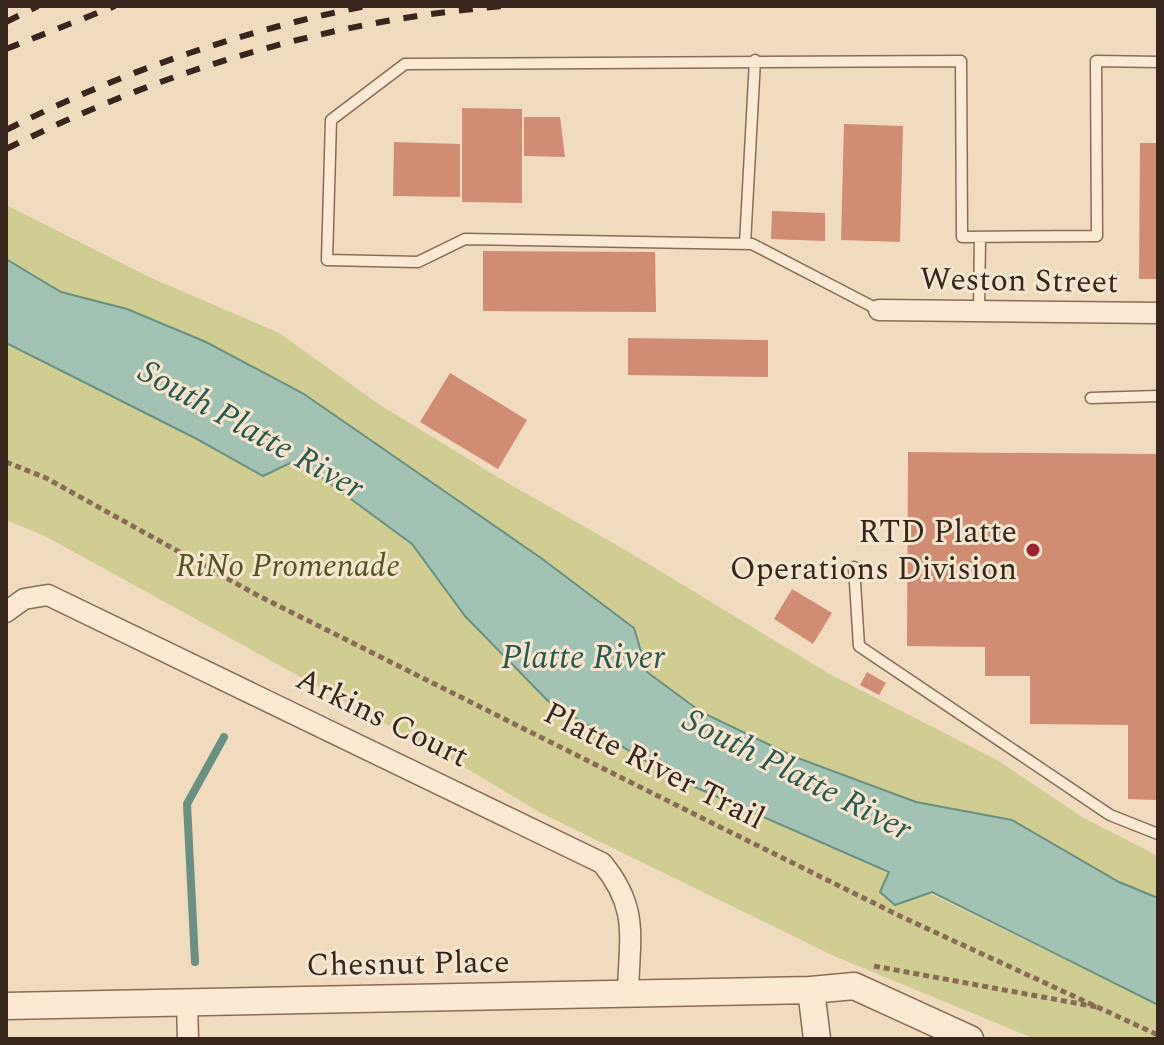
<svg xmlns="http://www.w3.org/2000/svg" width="1164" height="1045" viewBox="0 0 1164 1045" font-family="Spectral,serif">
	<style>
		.green { fill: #cfcd92 }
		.water { fill: #a2c2b4; stroke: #699081; stroke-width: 2 }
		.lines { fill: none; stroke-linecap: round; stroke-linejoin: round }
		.stream { stroke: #699081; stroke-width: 8 }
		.building { fill: #d08d73 }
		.service-casing { stroke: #8a6b56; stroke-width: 13 }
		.minor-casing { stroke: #8a6b56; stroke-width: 23 }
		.tertiary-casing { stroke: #8a6b56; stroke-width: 29 }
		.path { stroke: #8a6b56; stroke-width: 5; stroke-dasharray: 6 4; stroke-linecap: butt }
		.service { stroke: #fbe9d3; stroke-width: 10 }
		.minor { stroke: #fbe9d3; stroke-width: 20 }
		.tertiary { stroke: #fbe9d3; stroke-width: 26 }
		.rail { stroke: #38261c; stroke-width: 6; stroke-dasharray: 14 14; stroke-linecap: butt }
		.poi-dot { fill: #9c2334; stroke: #f7e6cf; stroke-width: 3 }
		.labels { text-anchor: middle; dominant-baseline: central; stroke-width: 6; stroke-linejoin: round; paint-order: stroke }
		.street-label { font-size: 32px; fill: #38261c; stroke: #f7e6cf }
		.poi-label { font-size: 32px; fill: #38261c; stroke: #f7e6cf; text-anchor: end }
		.park-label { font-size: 32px; font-style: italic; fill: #505621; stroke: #f7e6cf }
		.water-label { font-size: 34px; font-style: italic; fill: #2a5950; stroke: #f7e6cf }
	</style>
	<rect width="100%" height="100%" fill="#f0dbbf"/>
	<!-- green -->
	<path class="green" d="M6,205L149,277L279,333L380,405L506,482L627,551L833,676L999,761L1084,818L1158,856V898L1119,882L1013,820L916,802L795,757L701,712L647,672L634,628L541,558L304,394L206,342L127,309L61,292L6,259Z
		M6,343L193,437L262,476L290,463L321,477L412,544L465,616L806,833L1158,1005V1039H1035L834,956L541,813L464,767L45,536L6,520Z"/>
	<!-- water -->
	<path class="water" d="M6,259L61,292L127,309L206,342L304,394L541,558L634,628L647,672L701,712L795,757L916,802L1012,820L1119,882L1158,898V1005L932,892L895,905L880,892L889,872L672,777L548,701L465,616L412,544L321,477L290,463L263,476L193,437L6,343Z"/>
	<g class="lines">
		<!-- stream -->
		<path class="stream" d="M195,962L187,804L224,737"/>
	</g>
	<!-- building -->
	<path class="building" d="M462,108L522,109V203L462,202Z
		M524,117H560L565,157L524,156Z
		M844,124L903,126L900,242L841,240Z
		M394,142L460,144V197L393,196Z
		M1140,143H1158V279H1139Z
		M772,211L825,213V241L771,239Z
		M483,251L655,252L656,312L483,311Z
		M628,338L768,340V377L628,375Z
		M450,373L527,420L498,469L420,422Z
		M908,452L1158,454V800L1128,799V725L1030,724V676H985V647L907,646Z
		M792,589L832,613L813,644L774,619Z
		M867,672L886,683L879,695L860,685Z"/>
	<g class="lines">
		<defs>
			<path id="service" d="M745,244L755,60
				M879,310L752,244L465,239L418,262L327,260L331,120L405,64L961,61L962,237L1097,236L1096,61L1158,62
				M979,311L980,237
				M1091,398L1158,396
				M854,567L859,646L1110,815L1158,834"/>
			<path id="minor" d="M879,310L1158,313
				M6,612L24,599L48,595L602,863C640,909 629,938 628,994
				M187,1003L188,1039"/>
			<path id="tertiary" d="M6,1006L811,990
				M817,1039L811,990L854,986L970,1039"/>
		</defs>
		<!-- service casing -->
		<use href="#service" class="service-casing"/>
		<!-- minor casing -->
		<use href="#minor" class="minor-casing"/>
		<!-- tertiary casing -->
		<use href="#tertiary" class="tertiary-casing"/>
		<!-- path -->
		<path class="path" d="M6,462L46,478L257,595L708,821L902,917L1158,1035
			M874,966L1097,1007"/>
		<!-- service -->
		<use href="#service" class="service"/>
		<!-- minor -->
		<use href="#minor" class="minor"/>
		<!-- tertiary -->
		<use href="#tertiary" class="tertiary"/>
		<!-- rail -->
		<path class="rail" d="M6,22L38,6
			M6,49L115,6
			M6,130C121,72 240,31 366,6
			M6,149C164,70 329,20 505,6"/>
	</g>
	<!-- markers -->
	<circle class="poi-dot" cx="1033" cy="550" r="8"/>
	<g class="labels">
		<!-- street labels -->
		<g class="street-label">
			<text transform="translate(1019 281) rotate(1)">Weston Street</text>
			<text transform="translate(382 718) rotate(26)">Arkins Court</text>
			<text transform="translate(654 766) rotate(27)">Platte River Trail</text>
			<text transform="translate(408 964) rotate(-1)">Chesnut Place</text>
		</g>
		<!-- poi labels -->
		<g class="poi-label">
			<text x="1017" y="532">RTD Platte<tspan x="1017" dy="37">Operations Division</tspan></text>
		</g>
		<!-- park labels -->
		<g class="park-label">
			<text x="288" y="566">RiNo Promenade</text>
		</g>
		<!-- water labels -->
		<g class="water-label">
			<text transform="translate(251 430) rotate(29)">South Platte River</text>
			<text x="583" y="658">Platte River</text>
			<text transform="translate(797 775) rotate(27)">South Platte River</text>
		</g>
	</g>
	<!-- border -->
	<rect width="1164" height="1045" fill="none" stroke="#38261c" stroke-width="16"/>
</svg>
